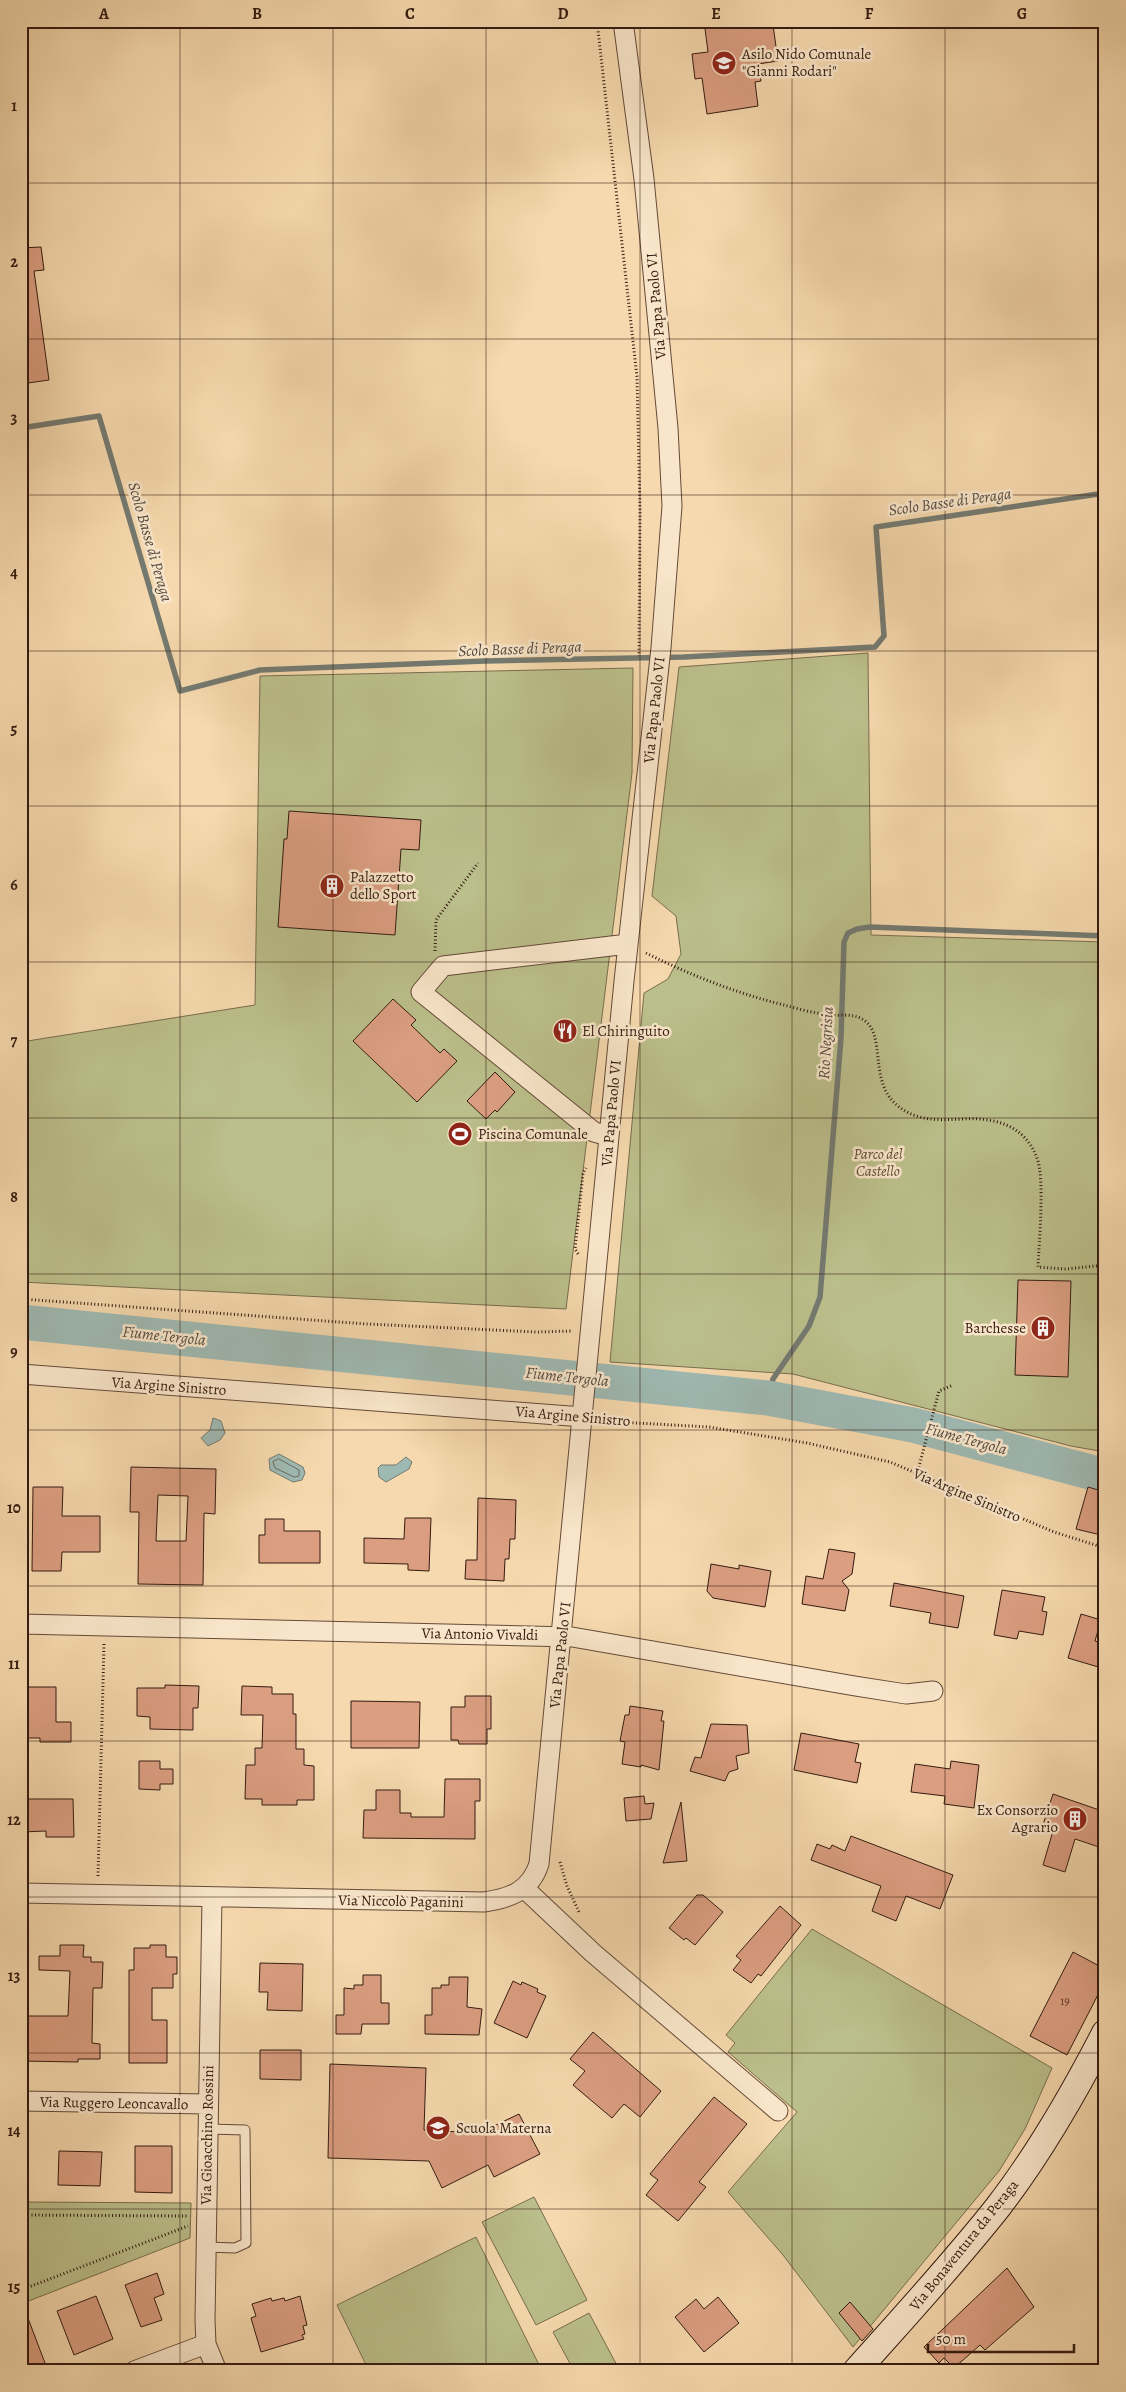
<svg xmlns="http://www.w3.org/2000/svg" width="1126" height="2392" viewBox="0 0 1126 2392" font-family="Alegreya,serif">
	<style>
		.green { fill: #bbbf8b; stroke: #786d4e }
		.water { fill: #9eb9b2; stroke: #747a71 }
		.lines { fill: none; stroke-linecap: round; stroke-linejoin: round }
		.shore { stroke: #696a61; stroke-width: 1 }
		.stream { stroke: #747a71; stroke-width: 5.5 }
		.river { stroke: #9eb9b2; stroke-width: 35 }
		.building { fill: #db9e81; stroke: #341b10; fill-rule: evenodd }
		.lane-casing { stroke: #644a38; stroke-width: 11 }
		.street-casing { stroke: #644a38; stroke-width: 21 }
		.secondary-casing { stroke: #341b10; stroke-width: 28 }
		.path { stroke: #341b10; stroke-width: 3; stroke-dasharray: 1 2.5; stroke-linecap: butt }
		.lane { stroke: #f9e6ca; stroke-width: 9 }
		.street { stroke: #f9e6ca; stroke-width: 19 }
		.secondary { stroke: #f9e6ca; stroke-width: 26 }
		.grid { fill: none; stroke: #341b10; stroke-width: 1; stroke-opacity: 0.55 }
		.labels { text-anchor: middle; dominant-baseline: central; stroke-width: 5; stroke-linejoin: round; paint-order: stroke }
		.number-label { font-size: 12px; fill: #5e3c2c }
		.poi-label { font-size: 15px; fill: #341b10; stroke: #f9e6ca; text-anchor: start }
		.street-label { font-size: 15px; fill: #341b10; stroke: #f9e6ca }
		.park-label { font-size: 15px; font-style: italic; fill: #5c4c35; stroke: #f9e6ca }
		.water-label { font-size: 16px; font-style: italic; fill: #544a41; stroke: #f9e6ca }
		.neatline { fill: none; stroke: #341b10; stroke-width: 2 }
		.grid-label { font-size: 16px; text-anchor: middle; font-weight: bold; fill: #341b10 }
	</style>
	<rect width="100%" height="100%" fill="#f6d9ae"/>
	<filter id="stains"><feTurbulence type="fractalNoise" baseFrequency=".004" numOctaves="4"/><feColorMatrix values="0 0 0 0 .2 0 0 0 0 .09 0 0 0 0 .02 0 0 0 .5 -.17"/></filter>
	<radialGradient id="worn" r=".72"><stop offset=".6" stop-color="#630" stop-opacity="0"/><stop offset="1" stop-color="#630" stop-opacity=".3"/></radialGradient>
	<!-- green -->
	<path class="green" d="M868,653L871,935L1105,942V1452L1071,1446L793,1374L610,1362L644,993L668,979L681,954L676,916L652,896L679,667Z
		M633,668L632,773L566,1309L21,1282V1042L255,1005L260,676Z
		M812,1929L1052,2068L1025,2129L999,2171L853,2347L783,2255L728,2192L797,2112L728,2052L735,2043L726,2035Z
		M534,2197L587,2300L536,2325L482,2222Z
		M21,2202L191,2203L190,2238L21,2304Z
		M476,2237L542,2371H369L337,2305Z
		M589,2313L620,2371H574L553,2332Z"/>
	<!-- water -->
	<path class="water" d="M213,1418L221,1421L225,1433L220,1440L208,1446L201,1438L210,1430Z
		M279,1454L303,1467L305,1473L302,1480L293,1482L270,1470L269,1459Z
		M406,1457L412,1462L409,1469L386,1482L379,1477L378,1468L381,1465H396Z"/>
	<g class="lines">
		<!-- shore -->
		<path class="shore" d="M279,1459L299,1470V1476L294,1477L275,1468L273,1462Z"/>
		<!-- stream -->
		<path class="stream" d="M21,428L99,416L180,691L260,670L485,661L684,657L875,647L884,636L876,527L1105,493
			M768,1398L773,1379L809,1326L820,1297L841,1038L844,942L848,933L857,929L870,927L1105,936"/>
		<!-- river -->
		<path class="river" d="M21,1322L768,1398L913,1425L1105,1476"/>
	</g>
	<!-- building -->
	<path class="building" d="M704,21H762V26L773,25L778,61L758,64L761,81L755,82L758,106L707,114L702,78L695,79L692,54L708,52Z
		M41,247L44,270L34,271L49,380L21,384V248Z
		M289,811L421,820L419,850L401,849L395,935L278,927L284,839H287Z
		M393,999L416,1020L411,1025L440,1053L444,1049L457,1061L417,1102L353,1041Z
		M557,1024L572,1025L571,1039H556Z
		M495,1072L515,1092L497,1112L495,1110L486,1119L467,1101Z
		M1018,1280L1071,1281L1068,1377L1015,1375Z
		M131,1467L216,1469L215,1514L204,1513L203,1585L138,1584L139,1512H130ZM158,1495L188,1496L186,1541H156Z
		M33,1487H63L62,1516H100V1552H62L61,1571H32Z
		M1088,1487L1105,1492V1536L1076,1529Z
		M478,1498L516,1500L515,1539H510L509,1559H505L504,1581L465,1579L466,1560H477Z
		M405,1518H431L429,1571L408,1570V1564L364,1563V1538L404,1539Z
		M265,1519H284V1531H320V1563H259V1535H265Z
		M829,1549L855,1553L852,1574L842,1581L849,1590L845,1611L802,1604L806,1576L823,1579Z
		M711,1564L739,1569V1565L771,1571L765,1607L713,1598L707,1591Z
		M894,1583L964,1596L958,1628L929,1623L931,1613L890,1606Z
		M1002,1590L1045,1597L1042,1611L1047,1612L1043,1635L1019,1631L1017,1639L994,1635Z
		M1081,1614L1101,1620L1095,1641L1105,1644V1669L1068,1658Z
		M165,1685L199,1686L198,1708H193V1730L150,1729V1717L137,1716V1688H165Z
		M242,1686L272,1687V1694H293V1714H296V1749H304V1765L314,1766V1800H297V1805H262V1799H245L246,1765H255V1748H262L263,1715H241Z
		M28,1687H56V1722H71V1742H40V1738H21V1692H28Z
		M465,1696H491V1729H487V1744H459L458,1740H451V1707H465Z
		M351,1701L420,1702L419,1748H351Z
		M630,1706L663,1711L661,1721H664L659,1770L641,1765V1767L622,1764L625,1742L620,1741L625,1715H629Z
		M711,1724L747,1725L749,1753L736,1756L738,1769L729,1772L725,1781L690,1771L695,1757L701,1758Z
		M801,1733L859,1744L855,1762L861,1763L857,1783L794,1770Z
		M139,1761H160V1769H173V1784H160V1790L139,1789Z
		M951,1761L979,1765L974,1808L944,1804L945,1796L911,1792L915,1764L950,1769Z
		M445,1779H480V1801H475V1839L363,1838L364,1810H376V1790H400V1813H411V1817H444Z
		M1053,1794L1105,1812V1849L1075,1839L1065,1872L1043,1865L1053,1831L1042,1828Z
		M644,1796L645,1804L654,1803L651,1819L626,1821L624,1798Z
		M21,1799H73L74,1837H46V1831L21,1832Z
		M681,1802L687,1861L663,1863Z
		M851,1836L953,1875L940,1909L906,1896L896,1921L872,1911L881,1886L811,1860L817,1844L830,1849L832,1845L845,1851Z
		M697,1895H703L723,1912L695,1945L686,1938L684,1940L669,1928Z
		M780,1906L801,1925L761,1976L758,1974L751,1983L733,1970L741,1960L736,1956Z
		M60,1945H84L83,1957H91V1962H103L102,1988H93L92,2043L100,2044V2059H78V2062L21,2061V2016H68L70,1971L39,1970V1956H60Z
		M150,1945H166V1957H177V1974H173V1988H152V2020H167V2063H129V1970H134V1948H150Z
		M1073,1952L1105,1969V1981L1067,2055L1030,2036Z
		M260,1963L303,1964L302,2011L267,2010L268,1992H259Z
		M363,1975H381V2003H389V2024H362L361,2034H336V2015H344V1988L354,1989V1985H363Z
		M449,1977H468L467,2007L482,2009L479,2035L425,2034V2015H432V1988H441V1985H449Z
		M513,1981L521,1985L522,1982L538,1989L537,1992L546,1996L527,2038L494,2023Z
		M593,2032L661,2091L640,2117L624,2104L612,2118L573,2085L585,2071L570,2059Z
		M260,2050H301V2080L260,2079Z
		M330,2064L426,2068L424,2130L479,2133L519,2114L540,2154L494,2177L488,2165L442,2188L429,2161L328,2158Z
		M714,2097L747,2124L699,2182L706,2187L678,2221L646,2195L658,2180L650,2174Z
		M135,2146H172V2193L135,2192Z
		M59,2151L102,2152L100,2186L58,2185Z
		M1007,2268L1034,2307L985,2350L980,2345L954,2368L944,2358L939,2363L924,2347Z
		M157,2273L164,2294L154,2298L162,2320L141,2327L125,2285Z
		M96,2296L113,2339L74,2355L57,2311Z
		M300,2296L307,2325L303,2326L305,2334L302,2335L304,2339L261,2352L251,2318L256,2316L252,2304L271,2298L272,2301L284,2298L285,2301Z
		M718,2297L739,2323L704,2352L675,2317L696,2299L704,2309Z
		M850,2302L873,2329L862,2341L839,2313Z
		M21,2305H23L48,2371H21Z"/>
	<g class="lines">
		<defs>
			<path id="lane" d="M206,2247L235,2248L246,2243L245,2130L208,2129"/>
			<path id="street" d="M609,1136L594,1132L421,992L443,966L628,944
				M21,1374L583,1417
				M21,1624L572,1637L855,1686L906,1694L933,1691
				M525,1889L593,1953L778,2111
				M21,1893L484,1902C511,1898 530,1891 539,1864L624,981L661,648L672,506L668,428L644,179L623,21
				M212,1897L205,2320L206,2344L217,2371
				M21,2101L208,2104
				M134,2371L206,2344"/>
			<path id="secondary" d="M856,2371C904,2317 953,2264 998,2207C1039,2154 1074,2093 1105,2033"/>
		</defs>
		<!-- lane casing -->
		<use href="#lane" class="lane-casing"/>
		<!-- street casing -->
		<use href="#street" class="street-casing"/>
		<!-- secondary casing -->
		<use href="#secondary" class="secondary-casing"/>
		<!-- path -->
		<path class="path" d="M597,21L637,377L640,510L639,656
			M435,951L436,920L478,863
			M646,953C690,975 736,993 784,1005C798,1009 814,1013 829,1015C839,1016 852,1013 862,1019C888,1033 867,1082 898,1106C918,1122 940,1120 963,1119C994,1117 1025,1125 1037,1158C1045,1179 1039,1242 1038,1267L1066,1269L1105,1265
			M578,1254L575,1249L583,1173L586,1168
			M21,1299L368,1324L536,1332L572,1331
			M601,1421L709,1427L807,1443L890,1462L1054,1532L1105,1548
			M917,1474L939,1391L953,1385
			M560,1862L567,1886L579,1912
			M98,1876L104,1644
			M21,2215L188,2216
			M21,2290L188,2226"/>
		<!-- lane -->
		<use href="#lane" class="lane"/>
		<!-- street -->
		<use href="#street" class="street"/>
		<!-- secondary -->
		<use href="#secondary" class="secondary"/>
	</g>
	<!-- grid -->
	<path class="grid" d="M180,21V2371M333,21V2371M486,21V2371M640,21V2371M792,21V2371M945,21V2371M21,183H1105M21,339H1105M21,495H1105M21,651H1105M21,806H1105M21,962H1105M21,1118H1105M21,1274H1105M21,1430H1105M21,1586H1105M21,1741H1105M21,1897H1105M21,2053H1105M21,2209H1105"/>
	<!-- icons -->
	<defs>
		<symbol id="school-disc" viewBox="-11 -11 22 22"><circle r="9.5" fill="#8f2418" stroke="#f9e6ca"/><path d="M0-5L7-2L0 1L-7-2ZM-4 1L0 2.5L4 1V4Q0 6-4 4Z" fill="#fff"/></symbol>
		<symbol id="building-disc" viewBox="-11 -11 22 22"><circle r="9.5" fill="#8f2418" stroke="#f9e6ca"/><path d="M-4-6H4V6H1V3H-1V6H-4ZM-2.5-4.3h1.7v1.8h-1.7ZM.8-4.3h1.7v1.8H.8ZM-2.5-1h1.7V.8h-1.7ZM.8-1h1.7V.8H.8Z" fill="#fff"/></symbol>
		<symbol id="restaurant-disc" viewBox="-11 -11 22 22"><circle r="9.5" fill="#8f2418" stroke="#f9e6ca"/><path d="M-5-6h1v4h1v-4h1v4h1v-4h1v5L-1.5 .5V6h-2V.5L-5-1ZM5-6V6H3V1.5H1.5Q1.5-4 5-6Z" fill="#fff"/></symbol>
		<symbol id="stadium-disc" viewBox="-11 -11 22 22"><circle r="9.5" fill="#8f2418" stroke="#f9e6ca"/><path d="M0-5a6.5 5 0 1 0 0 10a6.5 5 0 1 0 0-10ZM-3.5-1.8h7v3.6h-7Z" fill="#fff"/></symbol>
	</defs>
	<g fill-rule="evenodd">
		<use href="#school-disc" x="710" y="49" width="28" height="28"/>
		<use href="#building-disc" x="318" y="872" width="28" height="28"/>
		<use href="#restaurant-disc" x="551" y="1017" width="28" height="28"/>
		<use href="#stadium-disc" x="446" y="1120" width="28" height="28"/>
		<use href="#building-disc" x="1029" y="1314" width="28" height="28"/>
		<use href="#building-disc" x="1061" y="1805" width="28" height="28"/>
		<use href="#school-disc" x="424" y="2114" width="28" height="28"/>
	</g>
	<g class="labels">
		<!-- number labels -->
		<g class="number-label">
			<text x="1065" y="2001">19</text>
		</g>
		<!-- poi labels -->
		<g class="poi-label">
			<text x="742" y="54">Asilo Nido Comunale<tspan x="742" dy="17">"Gianni Rodari"</tspan></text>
			<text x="350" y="877">Palazzetto<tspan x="350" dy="17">dello Sport</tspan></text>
			<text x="582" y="1031">El Chiringuito</text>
			<text x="478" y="1134">Piscina Comunale</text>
			<text x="1026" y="1328" text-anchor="end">Barchesse</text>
			<text x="1058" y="1810" text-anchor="end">Ex Consorzio<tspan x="1058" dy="17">Agrario</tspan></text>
			<text x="456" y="2128">Scuola Materna</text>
		</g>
		<!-- street labels -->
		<g class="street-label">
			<text transform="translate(656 306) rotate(-95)">Via Papa Paolo VI</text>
			<text transform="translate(654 710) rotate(-84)">Via Papa Paolo VI</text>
			<text transform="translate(611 1113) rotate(-85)">Via Papa Paolo VI</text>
			<text transform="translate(169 1386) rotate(4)">Via Argine Sinistro</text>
			<text transform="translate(573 1416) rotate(5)">Via Argine Sinistro</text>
			<text transform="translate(967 1495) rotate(23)">Via Argine Sinistro</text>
			<text transform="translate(480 1634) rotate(1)">Via Antonio Vivaldi</text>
			<text transform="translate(560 1655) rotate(-84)">Via Papa Paolo VI</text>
			<text transform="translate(401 1901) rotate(1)">Via Niccolò Paganini</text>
			<text transform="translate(114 2103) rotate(1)">Via Ruggero Leoncavallo</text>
			<text transform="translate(207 2135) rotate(-89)">Via Gioacchino Rossini</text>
			<text transform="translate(964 2245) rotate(-51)">Via Bonaventura da Peraga</text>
		</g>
		<!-- park labels -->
		<g class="park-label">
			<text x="878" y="1154">Parco del<tspan x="878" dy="17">Castello</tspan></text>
		</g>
		<!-- water labels -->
		<g class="water-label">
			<text transform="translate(950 502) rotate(-8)">Scolo Basse di Peraga</text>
			<text transform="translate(150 542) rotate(74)">Scolo Basse di Peraga</text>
			<text transform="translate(520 649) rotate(-2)">Scolo Basse di Peraga</text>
			<text transform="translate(826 1043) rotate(-87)">Rio Negrisia</text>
			<text transform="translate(164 1336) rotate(6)">Fiume Tergola</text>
			<text transform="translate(567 1377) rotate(6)">Fiume Tergola</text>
			<text transform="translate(966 1439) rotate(15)">Fiume Tergola</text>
		</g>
	</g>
	<!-- margin -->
	<rect width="1126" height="2392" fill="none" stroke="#f6d9ae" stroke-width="55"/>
	<!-- scale -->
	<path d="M928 2344v8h146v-8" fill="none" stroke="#341b10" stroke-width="2.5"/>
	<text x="936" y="2344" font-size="15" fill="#341b10" stroke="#f9e6ca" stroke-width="4" paint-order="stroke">50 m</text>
	<rect x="28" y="28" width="1070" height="2336" class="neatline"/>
	<g class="grid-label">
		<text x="104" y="19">A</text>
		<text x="257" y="19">B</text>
		<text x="410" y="19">C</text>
		<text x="563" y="19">D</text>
		<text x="716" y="19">E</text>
		<text x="869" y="19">F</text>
		<text x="1022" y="19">G</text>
		<text x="14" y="111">1</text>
		<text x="14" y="267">2</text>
		<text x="14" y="423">3</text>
		<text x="14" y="578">4</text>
		<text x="14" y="734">5</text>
		<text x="14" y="890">6</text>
		<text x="14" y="1046">7</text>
		<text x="14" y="1202">8</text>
		<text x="14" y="1357">9</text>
		<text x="14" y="1513">10</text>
		<text x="14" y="1669">11</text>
		<text x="14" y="1825">12</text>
		<text x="14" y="1981">13</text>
		<text x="14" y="2136">14</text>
		<text x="14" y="2292">15</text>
	</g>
	<rect width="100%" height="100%" filter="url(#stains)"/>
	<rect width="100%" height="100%" fill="url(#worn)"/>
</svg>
